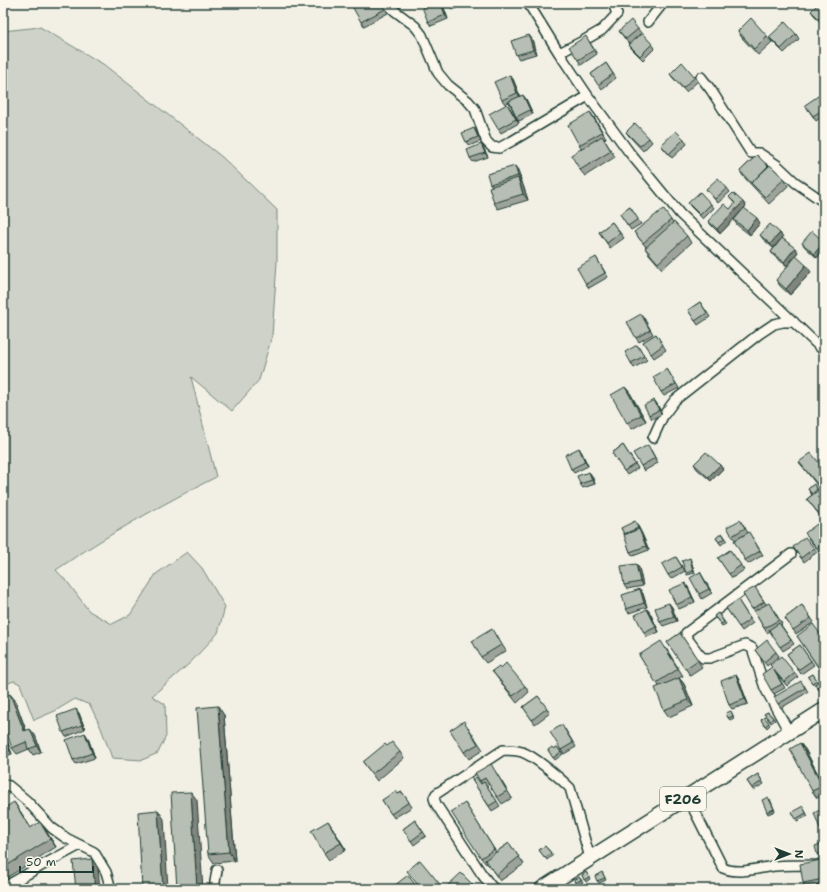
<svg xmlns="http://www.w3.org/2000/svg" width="827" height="892" viewBox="0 0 827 892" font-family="'Shantell Sans',sans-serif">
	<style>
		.green { fill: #cfd2c8; stroke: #77887e }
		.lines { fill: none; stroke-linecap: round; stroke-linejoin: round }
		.street-casing { stroke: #1f3d34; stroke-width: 12 }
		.primary-casing { stroke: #1f3d34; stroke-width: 17 }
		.street { stroke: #fbf7ec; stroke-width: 9 }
		.primary { stroke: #fbf7ec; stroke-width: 14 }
		.wall { fill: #9da39a; stroke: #1f3d34 }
		.shaded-wall { fill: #80857d; stroke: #1f3d34 }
		.building { fill: #b7beb3; stroke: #1f3d34 }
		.labels { text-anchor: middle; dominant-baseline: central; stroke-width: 3.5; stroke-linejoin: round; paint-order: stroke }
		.shield { fill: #fbf7ec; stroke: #61756b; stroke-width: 1 }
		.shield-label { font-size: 14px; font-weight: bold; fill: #1f3d34 }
	</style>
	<rect width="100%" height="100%" fill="#f2f0e5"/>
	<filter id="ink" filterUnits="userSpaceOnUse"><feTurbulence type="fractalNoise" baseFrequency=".025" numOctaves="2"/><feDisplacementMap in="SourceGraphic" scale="8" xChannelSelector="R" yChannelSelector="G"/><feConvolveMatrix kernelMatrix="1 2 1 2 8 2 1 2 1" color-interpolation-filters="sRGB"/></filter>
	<g filter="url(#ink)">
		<!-- green -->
		<path class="green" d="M40,27L103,64L222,157L277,210V262L272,336L259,380L232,411L191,377L216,477C161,505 107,535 56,570L69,584L89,611L112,624L130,615L156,574L187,552L202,568L225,607L218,633L190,663L152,696L165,704L166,736L158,753L142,760L112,758L101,728L90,705L75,699L55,711L34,720L20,684L14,681L3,685V31Z"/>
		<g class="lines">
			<defs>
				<path id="street" d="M387,3L395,11L415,26L422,35L438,73L448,85L468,101L475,109L486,141L492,147L499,148L512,141L588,96
					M528,3L559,53L588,96L629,152L680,214L824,351
					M648,22L663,3
					M559,53L583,41L602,30L617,14L613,3
					M701,77L711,90L751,153H759L777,165L795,182L824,202
					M653,438L663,416L675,400L759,334L774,324L783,322H794
					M789,732L765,688L752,648L745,645L710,658H703L699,654L687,638L686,633L791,554
					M3,784L9,786L27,801L52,828L66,838L94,852L106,872L111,889
					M687,796L723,868C739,875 758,868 775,866C789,865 804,865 818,865L824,862
					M3,888L41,866L80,845
					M215,889V882L217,870
					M495,889L491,886L481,873L436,804L434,798L436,794L503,750C509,750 515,750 522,752C534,756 560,778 570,788L590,858"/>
				<path id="primary" d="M542,889L824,710"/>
			</defs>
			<!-- street casing -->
			<use href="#street" class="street-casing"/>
			<!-- primary casing -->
			<use href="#primary" class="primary-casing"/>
			<!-- street -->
			<use href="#street" class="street"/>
			<!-- primary -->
			<use href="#primary" class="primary"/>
		</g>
		<!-- wall -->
		<path class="wall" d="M363,3H382L388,13L364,26L361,22Z
			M423,3H442L448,19L431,26L428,22L425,6Z
			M455,3L457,8L452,10L451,8Z
			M824,3V26L814,15L811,11Z
			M638,29L641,33L652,44L655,48L643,60L632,49L629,45L640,34L629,44L619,31Z
			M738,31L767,36L772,42L758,55L742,38Z
			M796,34L799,39L784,53L772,41L769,37Z
			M532,39L536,54L519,59L516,55Z
			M589,41L597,54L581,65L578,60Z
			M606,63L616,78L602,89L591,74Z
			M670,74L695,77L698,81L686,92L673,78Z
			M513,79L520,96L526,99L533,114L519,121L516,117L509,102L505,104L502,100Z
			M824,97V115L816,121L805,105Z
			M507,104L519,123L501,133L498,129Z
			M590,112L595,119L606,138L604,139L615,157L585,176L580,170L582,149L579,145Z
			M626,132L649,138L652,142L643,151L629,136Z
			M477,133L481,141L469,146L466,142Z
			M684,139L687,144L672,158L664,149L661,145Z
			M481,144L484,149L488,157L473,162L470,158Z
			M757,155L769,167L784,179L788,186L769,204L743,176L740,171Z
			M518,170L521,180H520L523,185L528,200L498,209L494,203L492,186L490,184Z
			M727,188L730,192L718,203L709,193L706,189Z
			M729,197L746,206L720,234L711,225L708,221L730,209L735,204Z
			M688,203L711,204L714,208L703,219L691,207Z
			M630,207L641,224L631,230L620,214Z
			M671,220L673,223L687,236L691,243L662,269L649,254L645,248L646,247L634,232Z
			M734,220L760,223L750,235L737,225Z
			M612,222L624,238L610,248L599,232Z
			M780,233L783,237L782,238L798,252L787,266L774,256L771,252L776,245L773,248L763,239L760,235Z
			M824,242V251L817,258L805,247L802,243Z
			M596,257L608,277L589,288L586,284Z
			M811,272L790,295L780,286L776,280Z
			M700,302L710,317L698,325L688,310Z
			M644,318L653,334L639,342L636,338Z
			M656,334L666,350L654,358L643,342Z
			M637,345L647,360L634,368L631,363Z
			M667,369L679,388L664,396L661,392Z
			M625,387L630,393L646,421L632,429L627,423Z
			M654,400L657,404L662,414L652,419L649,415Z
			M623,445L638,468L627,475L612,453Z
			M579,448L582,453L588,466L574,473L571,469Z
			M651,450L658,463L644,471L641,466Z
			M799,462L824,469V521L807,499L812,495L808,489L814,484L818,490L820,489Z
			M694,464L723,469L711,481L697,469Z
			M589,472L592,476L595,484L583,488L580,484Z
			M743,524L748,533L735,540L732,536Z
			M638,526L642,534L649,550L633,556L630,552L625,535L621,528Z
			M722,533L727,540L721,545L716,538Z
			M824,533V549L820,553L808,538Z
			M752,537L763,555L748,564L745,560Z
			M793,547L814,548L817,552L804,562Z
			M730,550L744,570L732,578L718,558Z
			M676,557L685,571L671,579L668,575Z
			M691,561L695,573L687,575L686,573Z
			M636,564L639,568L643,586L627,589L624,585Z
			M700,572L712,593L702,599L699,594Z
			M688,587L695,602L679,609L676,605Z
			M640,589L643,594L647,607L629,613L626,609Z
			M758,592L766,604L772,607L782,624L781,625L794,644L783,651L770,631L767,633L755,613L752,609Z
			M738,600L753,623L742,631L726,608Z
			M802,605L814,622L796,634L785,618Z
			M672,607L677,621L663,626L660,622Z
			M647,609L650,613L659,632L647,637L644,633Z
			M718,613L726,624L722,626L714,616Z
			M680,633L702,667L690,675L667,642Z
			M496,635L506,651L486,663L481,657Z
			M797,636L824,639V676Z
			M800,645L814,665L801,674L787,654Z
			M666,648L683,676L679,678L684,684L693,706L669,717L664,710L659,686L639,655Z
			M755,650L776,652L779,656L767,666Z
			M772,667L795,673L798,677L787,686L776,673L785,688L774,694L771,690Z
			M501,668L525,686L529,692L517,703L492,671Z
			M813,674L818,682L819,681L823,688L819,690L815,685H814L808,677Z
			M736,675L739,680L748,704L732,709L729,705Z
			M804,685L808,692L781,708L778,704Z
			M538,696L550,713L535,724L523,707Z
			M15,700L26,730L35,735L41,752L33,755L29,749L17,754L12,748Z
			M768,712L775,720L771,723L764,714Z
			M79,713L85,729L66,737L63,732Z
			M732,713L734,718L730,720L728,718Z
			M224,715L235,861L214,863L208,854Z
			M764,717L770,725L767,728L761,720Z
			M468,727L483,750L469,759L464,752Z
			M565,729L576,747L564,754L561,750Z
			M85,733L88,738L95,758L76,764L73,760Z
			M3,737L7,741L12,754L3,757Z
			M387,746L400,752L404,758L377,781L363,762Z
			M557,747L563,754L555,760L548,750L554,749Z
			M805,749L824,786V794L817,798L812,791Z
			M495,771L512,798L502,804L489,784L487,786L500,806L492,811L472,780L481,784H482L480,781Z
			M758,774L764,784L753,790L747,781Z
			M402,792L412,807L394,818L382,800L398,794Z
			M770,799L775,811L768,814L767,812Z
			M465,803L496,852L509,843L524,864L500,881L487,863L486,864L481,858Z
			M3,809L20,811L31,828L46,831L56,847L3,880Z
			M804,809L808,816L797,821L796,819Z
			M415,820L426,836L414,845L403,829Z
			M332,827L346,850L329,860L324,853Z
			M824,843V854L818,856L817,854Z
			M545,846L553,855L547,860L539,850Z
			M824,864V884H821H823L824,885V889L805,886L803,883Z
			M586,872L590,879L586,882L582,875Z
			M602,872L606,880L599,883L597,881Z
			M579,877L583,882L577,885L575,883Z
			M473,885L475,889H449L447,886Z"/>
		<!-- shaded-wall -->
		<path class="shaded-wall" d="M441,3H442L443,5L448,19L445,15Z
			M529,35L532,39L536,54L533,50Z
			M510,75L513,79L520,97L517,93Z
			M523,95L526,99L533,114L530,110Z
			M507,104L510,108L519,123L516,119Z
			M590,112L595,119L606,138L602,132Z
			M474,128L477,133L481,141L478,137Z
			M481,144L484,149L488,157L485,153Z
			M515,166L518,170L521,180L518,176Z
			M518,178L523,185L528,200L523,194Z
			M743,202L746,206L720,234L717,229Z
			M757,218L760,223L750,235L747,230Z
			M780,233L783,237L773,248L770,244Z
			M824,243V251L817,258L814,254Z
			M795,248L798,252L787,266L784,262Z
			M806,265L811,272L790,295L786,289Z
			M625,387L630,393L646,421L641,415Z
			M654,400L657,404L662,414L659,410Z
			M579,448L582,453L588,466L585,462Z
			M720,465L723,469L711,481L708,477Z
			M589,472L592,476L595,484L592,480Z
			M635,521L642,534L649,550L646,546L640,531Z
			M690,558L695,573L693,571Z
			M636,564L639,568L643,586L640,582Z
			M700,572L703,577L712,593L709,589Z
			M685,583L688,587L695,602L692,597Z
			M640,589L643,594L647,607L644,603Z
			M669,603L672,607L677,621L674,617Z
			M647,609L650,613L659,632L656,627Z
			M736,675L739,680L748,704L745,699Z
			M679,678L684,684L693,706L688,700Z
			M10,694L15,700L28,737L24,731Z
			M218,706L224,715L235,861L229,852Z
			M76,709L79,713L85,729L82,725Z
			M30,729L35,735L41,752L37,746Z
			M85,733L88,738L95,758L92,753Z
			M4,737L7,741L12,754L9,750Z
			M800,743L805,749L824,786V787Z
			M191,792L197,800L203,889H197Z
			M14,802L20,811L36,837L30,828Z
			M158,810L164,819L168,889H163Z
			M328,821L332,827L346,850L341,843Z
			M40,822L46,831L56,847L50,839Z
			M92,859L98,868L100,889H95Z
			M821,860L824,864V876Z"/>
		<!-- building -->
		<path class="building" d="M363,3H382L385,9L361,22L353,8Z
			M433,3H441L445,15L428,22L422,7Z
			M449,3H455L456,6L451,8Z
			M819,3H824V20L822,22L811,11Z
			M751,18L767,36L754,49L738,31Z
			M631,20L638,29L626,39L619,31Z
			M785,22L796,34L781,49L769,37Z
			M642,33L652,44L640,56L629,45Z
			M529,35L533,50L516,55L511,41Z
			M586,36L594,50L578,60L569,47Z
			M682,62L695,77L683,88L670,74Z
			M606,63L613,74L598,85L591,74Z
			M510,75L517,93L502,100L494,82Z
			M821,94L824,97V109L813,116L805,105Z
			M523,95L530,110L516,117L509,101Z
			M507,104L516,119L498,129L489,114Z
			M590,112L602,132L579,145L568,125Z
			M635,123L649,138L640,146L626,132Z
			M474,128L478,137L466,142L462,133Z
			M676,131L684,139L669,154L661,145Z
			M602,136L611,151L580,170L571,155Z
			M481,144L485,153L470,158L467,150Z
			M757,155L768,166L751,183L740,171Z
			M770,165L784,179L765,197L751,183Z
			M515,166L518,176L490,184L487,174Z
			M518,178L523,194L494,203L489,187Z
			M718,178L727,188L715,199L706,189Z
			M700,192L711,204L700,215L688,203Z
			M733,193L743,202L717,229L708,221L724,204L730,209L735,203L729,197Z
			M630,207L638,219L628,226L620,214Z
			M744,208L757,218L747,230L734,220Z
			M663,209L671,220L643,243L634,232Z
			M612,222L620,233L607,243L599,232Z
			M674,222L687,236L658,263L645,248Z
			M770,224L780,233L770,244L760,235Z
			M812,231L824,242L814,254L802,243Z
			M782,238L795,248L784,262L771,252Z
			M796,256L806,265L786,289L776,280Z
			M596,257L605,273L586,284L577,268Z
			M700,302L707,313L695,321L688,310Z
			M641,314L650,330L636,338L627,322Z
			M656,334L663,345L651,354L643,342Z
			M637,345L644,356L631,363L625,352Z
			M667,369L676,384L661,392L653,377Z
			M625,387L641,415L627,423L611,395Z
			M654,400L659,410L649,415L644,405Z
			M623,445L635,464L624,471L612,453Z
			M648,445L655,458L641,466L633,453Z
			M579,448L585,462L571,469L565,455Z
			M706,452L720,465L708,477L694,464Z
			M811,453L824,469V477L821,479L823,482L819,486L799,462Z
			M589,472L592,480L580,484L577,476Z
			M814,484L817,489L812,494L808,489Z
			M824,486V520L807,499Z
			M740,520L745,528L732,536L727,527Z
			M635,521L638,528L624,534L621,528Z
			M817,524L824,533V542L817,548L805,533Z
			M639,529L646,546L630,552L624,535Z
			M749,532L760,551L745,560L734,541Z
			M722,533L725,538L719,542L716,538Z
			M805,537L814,548L801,558L793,547Z
			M730,550L741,565L729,574L718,558Z
			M676,557L682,567L668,575L662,564Z
			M690,558L693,571L686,573L682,561Z
			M636,564L640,582L624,585L621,566Z
			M700,572L709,589L699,594L690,578Z
			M685,583L692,597L676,605L669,590Z
			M755,587L764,602L752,609L743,594Z
			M640,589L644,603L626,609L622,595Z
			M738,600L750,619L739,627L726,608Z
			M669,603L674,617L660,622L655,608Z
			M769,603L779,620L764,628L754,611Z
			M802,605L811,618L793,630L785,618Z
			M647,609L656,627L644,633L635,615Z
			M718,613L724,622L721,624L714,616Z
			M779,623L791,640L780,647L769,630Z
			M824,623V629L821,625Z
			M813,624L824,639V669L821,671L797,636Z
			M492,629L501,645L481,657L472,641Z
			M680,633L698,660L685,669L667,642Z
			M767,640L776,652L764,662L755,650Z
			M661,641L678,669L656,683L639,655Z
			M800,645L811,661L798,670L787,654Z
			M781,656L795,673L784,682L773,669L782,684L771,690L762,674L772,667L770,665Z
			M506,663L525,686L513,696L492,671L499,666L501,668Z
			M813,674L817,680L812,683L808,677Z
			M736,675L745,699L729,705L721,681Z
			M679,678L688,700L664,710L655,688Z
			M801,681L805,688L778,704L774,697Z
			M819,681L822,686L817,688L815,684Z
			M10,694L24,731L30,729L37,746L28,749L26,742L12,748L3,723V697Z
			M538,696L547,708L532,720L523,707Z
			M218,706L229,852L208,854L197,708Z
			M76,709L82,725L63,732L57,716Z
			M731,711L733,716L728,718L726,713Z
			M768,712L773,718L770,721L764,714Z
			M764,717L769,723L765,726L761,720Z
			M464,721L478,744L464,752L450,730Z
			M562,725L573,743L561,750L550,732Z
			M85,733L92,753L73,760L66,740Z
			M3,737H4L9,750L3,752Z
			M392,742L400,752L372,774L363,762L385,744L387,746Z
			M800,743L823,786L812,791L790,749Z
			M552,747L554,749L557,747L561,752L553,758L548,750Z
			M491,764L507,791L497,797L485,778L480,781L475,773Z
			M758,774L762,781L752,788L747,781Z
			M476,777L481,784L484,782L497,801L489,806L472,780Z
			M396,791L398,794L402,792L409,802L391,814L382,800Z
			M191,792L197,889H177L171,793Z
			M768,797L774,809L767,812L762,800Z
			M14,802L30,828L40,822L50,839L3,868V809Z
			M465,803L494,849L481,858L451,812Z
			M803,806L806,813L796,819L792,812Z
			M824,808V833L822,834L814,813Z
			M158,810L163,889H142L138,812Z
			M415,820L423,832L411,841L403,829Z
			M328,821L341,843L324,853L311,831Z
			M509,843L519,857L496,875L485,860Z
			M824,843V852L817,854L815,846Z
			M545,846L551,853L545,858L539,850Z
			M92,859L95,889H76L73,861Z
			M420,860L443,888L442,889H421L407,871Z
			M821,860L824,879L803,883L800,864Z
			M586,872L589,877L584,880L582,875Z
			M602,872L605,878L597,881L595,876Z
			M461,873L473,885L469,889H450L447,886Z
			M408,875L418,889H396L394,886Z
			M579,877L581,880L575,883L574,880Z
			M823,884L824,889H802V886Z"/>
	</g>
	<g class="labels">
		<!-- shield labels -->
		<rect class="shield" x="660" y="787" width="46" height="24" rx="3"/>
		<g class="shield-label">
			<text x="683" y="799">F206</text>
		</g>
	</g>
	<!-- margin -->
	<rect width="827" height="892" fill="none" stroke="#fbf7ec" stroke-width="16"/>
	<rect x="8" y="8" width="811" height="876" fill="none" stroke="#1f3d34" stroke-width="1.5" filter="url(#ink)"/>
	<!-- north arrow -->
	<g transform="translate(789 854) rotate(90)" stroke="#fbf7ec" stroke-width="3" paint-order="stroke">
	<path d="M0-3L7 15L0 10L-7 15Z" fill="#1f3d34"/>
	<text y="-6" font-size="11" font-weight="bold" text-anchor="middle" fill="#1f3d34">N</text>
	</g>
	<!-- scale -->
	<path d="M20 866v6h73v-6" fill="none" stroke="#1f3d34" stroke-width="2"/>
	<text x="26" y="866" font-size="12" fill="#1f3d34" stroke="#fbf7ec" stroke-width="3" paint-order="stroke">50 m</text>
</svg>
